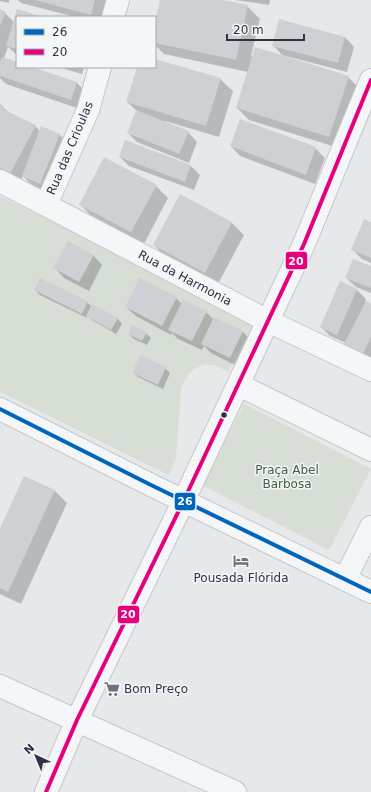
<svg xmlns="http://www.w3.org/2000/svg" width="371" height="792" viewBox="0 0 371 792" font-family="'DejaVu Sans',sans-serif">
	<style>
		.green { fill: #d6ded6 }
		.shadow { fill: #0003 }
		.building { fill: #ced0d3 }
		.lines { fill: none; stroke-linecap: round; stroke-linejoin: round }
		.minor-casing { stroke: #c4c6c8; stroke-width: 24 }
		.minor { stroke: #f5f6f7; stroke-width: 22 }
		.bus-1-casing { stroke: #f4f6f9; stroke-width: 7 }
		.bus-2-casing { stroke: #f4f6f9; stroke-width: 7 }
		.bus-1 { stroke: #0065bd; stroke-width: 4 }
		.bus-2 { stroke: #e5007d; stroke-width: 4 }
		.bus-dot { fill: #2b3445; stroke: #f4f6f9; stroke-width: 1.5 }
		.labels { text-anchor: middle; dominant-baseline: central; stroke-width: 3; stroke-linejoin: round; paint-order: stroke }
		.street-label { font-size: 12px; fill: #2b3445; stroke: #f4f6f9 }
		.park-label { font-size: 12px; fill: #3f6138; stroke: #f4f6f9 }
		.poi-label { font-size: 12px; fill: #2b3445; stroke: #f4f6f9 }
		.line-badge { stroke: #f4f6f9; stroke-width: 1.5 }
		.badge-label { font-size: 11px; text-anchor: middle; font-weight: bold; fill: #fff }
	</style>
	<rect width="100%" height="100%" fill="#e6e8ea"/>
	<!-- green -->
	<path class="green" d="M0,196L255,321L228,372C224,370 220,367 216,366C199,360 185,375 181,390L176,458L169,475L0,392Z
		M244,404L371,469L329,550L202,485Z"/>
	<!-- shadow -->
	<path class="shadow" d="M0,0H9V3L0,1Z
		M18,0H106L102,17H75L21,3Z
		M161,0H219L247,6L260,19L251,56L348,77L360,89L342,149L249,120L237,108L248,72L164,54L155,45V27Z
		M235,0H270L269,5Z
		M0,10L5,13L14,22L17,10L41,17H17V55L8,47L4,58L17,63V67H29L77,83L86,92L80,109L6,84L0,78Z
		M345,37L354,47L347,72L282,55L273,45Z
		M155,60L220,79L233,91L219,137L165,121V123L188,132L197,142L189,163L137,142L128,133L137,111L127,102L138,67H155Z
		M58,67L78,68L84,67L82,74Z
		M0,105L11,114L35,126L40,131L59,134L68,144L50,192L32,185L23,176L20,182L0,172Z
		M125,141L191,166L200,175L194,190L129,166L120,157Z
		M231,146L315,148L325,158L315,184L240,156Z
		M156,186L168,198L144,244L93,218L81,205Z
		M181,195L232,223L244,235L218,284L166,257L154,245Z
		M371,223V263L362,259L352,249Z
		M93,255L102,265L89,291L64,278L55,268Z
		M371,267V293L356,287L346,278Z
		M35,290L87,302L92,307L93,306L118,319L122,324L116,334L92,320L87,316V318L40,295Z
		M357,290L366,299L365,302L371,305V362L355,354L345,344L346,343L330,336L321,327Z
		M176,298L182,304L206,312L214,320L215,318L243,332L252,341L239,367L211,353L204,346L202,350L178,339L172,333L171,335L136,316L126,307Z
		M146,333L151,338L147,345L134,339L129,334Z
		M165,368L170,373L163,389L138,377L133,373Z
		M25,477L55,491L67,503L21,604L0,594V530Z"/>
	<!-- building -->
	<path class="building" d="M35,0H95L91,15Z
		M160,0H223L248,5L236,60L155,43V22Z
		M0,9L6,12L0,26Z
		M17,9L43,17H17V49L6,46Z
		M279,19L345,37L338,63L272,46Z
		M255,47L349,76L329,137L236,108Z
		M2,57L17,62V67H32L77,82L71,100L0,76V62Z
		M155,59L221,78L206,126L126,102L137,67H155Z
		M0,104L4,106L3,109L36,125L10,174L0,168Z
		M136,110L189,131L179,154L127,133Z
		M240,119L316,147L306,175L230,146Z
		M41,126L60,134L40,184L22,176Z
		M125,140L191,165L185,182L119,157Z
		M104,157L157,185L131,232L79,205Z
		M180,194L232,222L205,273L153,245Z
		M364,219L371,222V258L351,250Z
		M68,241L94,255L79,282L53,268Z
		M353,259L371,266V288L345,278Z
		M40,278L88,301L82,314L34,290Z
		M140,278L177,297L162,326L125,307Z
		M340,281L357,289L337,335L320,327Z
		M183,300L207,311L192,341L168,330Z
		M366,301L371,304V337L363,354L344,344Z
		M92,304L118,318L111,330L86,316Z
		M214,317L243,331L230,358L201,344Z
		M132,325L147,332L142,341L128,334Z
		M140,355L166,367L158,385L132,373Z
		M24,476L55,490L8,592L0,588V528Z"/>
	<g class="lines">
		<defs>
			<path id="minor" d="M113,17L118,0
				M0,181L268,321L371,370
				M46,205L88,110L100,67
				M239,385L371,450
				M0,409L151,485L371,592
				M345,579L371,527
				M0,686L235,792
				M46,792L77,720L184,500L304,244L371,80"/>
		</defs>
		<!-- minor casing -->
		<use href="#minor" class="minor-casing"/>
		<!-- minor -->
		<use href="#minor" class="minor"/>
		<defs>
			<path id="bus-1" d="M0,409L151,485L371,592"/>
			<path id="bus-2" d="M46,792L77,720L184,500L304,244L371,80"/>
		</defs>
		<!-- bus-1 casing -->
		<use href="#bus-1" class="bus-1-casing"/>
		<!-- bus-2 casing -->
		<use href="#bus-2" class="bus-2-casing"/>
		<!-- bus-1 -->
		<use href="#bus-1" class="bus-1"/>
		<!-- bus-2 -->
		<use href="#bus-2" class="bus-2"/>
	</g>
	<!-- icons -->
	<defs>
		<symbol id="hotel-bare" viewBox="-9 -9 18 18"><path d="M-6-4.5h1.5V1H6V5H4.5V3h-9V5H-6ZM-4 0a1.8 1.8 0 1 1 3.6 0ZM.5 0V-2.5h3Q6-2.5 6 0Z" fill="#6c737f" stroke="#f4f6f9" stroke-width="2.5" paint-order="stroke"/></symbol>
		<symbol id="supermarket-bare" viewBox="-9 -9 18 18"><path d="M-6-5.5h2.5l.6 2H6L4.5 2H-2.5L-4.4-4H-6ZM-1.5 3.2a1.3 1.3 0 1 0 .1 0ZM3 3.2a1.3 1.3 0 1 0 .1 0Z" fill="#6c737f" stroke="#f4f6f9" stroke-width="2.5" paint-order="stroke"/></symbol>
	</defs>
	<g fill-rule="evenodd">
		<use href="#hotel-bare" x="230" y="550" width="22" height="22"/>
		<use href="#supermarket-bare" x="101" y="678" width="22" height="22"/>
	</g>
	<!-- markers -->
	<circle class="bus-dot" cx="224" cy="415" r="3.5"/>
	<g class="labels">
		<!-- street labels -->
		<g class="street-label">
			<text transform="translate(70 148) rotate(-67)">Rua das Crioulas</text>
			<text transform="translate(185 278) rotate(28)">Rua da Harmonia</text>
		</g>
		<!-- park labels -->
		<g class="park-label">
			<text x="287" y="470">Praça Abel<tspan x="287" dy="14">Barbosa</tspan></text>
		</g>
		<!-- poi labels -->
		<g class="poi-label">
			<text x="241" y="578">Pousada Flórida</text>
			<text x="124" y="689" text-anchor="start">Bom Preço</text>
		</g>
	</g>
	<g class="line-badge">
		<rect x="285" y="251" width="23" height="19" rx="4" fill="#e5007d"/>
		<rect x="174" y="492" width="22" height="19" rx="4" fill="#0065bd"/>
		<rect x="117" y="605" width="23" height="19" rx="4" fill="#e5007d"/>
	</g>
	<g class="badge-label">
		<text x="296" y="265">20</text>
		<text x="185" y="505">26</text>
		<text x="128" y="618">20</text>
	</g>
	<!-- legend -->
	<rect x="16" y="16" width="140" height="52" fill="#f4f6f9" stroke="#a4a8b1"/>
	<rect x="24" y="29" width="20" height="6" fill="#0065bd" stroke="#a4a8b1"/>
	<text x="52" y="36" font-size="12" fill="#2b3445">26</text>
	<rect x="24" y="49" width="20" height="6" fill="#e5007d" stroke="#a4a8b1"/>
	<text x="52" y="56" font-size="12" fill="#2b3445">20</text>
	<!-- north arrow -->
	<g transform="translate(36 756) rotate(316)" stroke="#f4f6f9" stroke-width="3" paint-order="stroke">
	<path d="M0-3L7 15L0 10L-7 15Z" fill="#2b3445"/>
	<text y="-6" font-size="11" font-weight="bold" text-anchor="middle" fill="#2b3445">N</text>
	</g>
	<!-- scale -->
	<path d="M227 34v6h77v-6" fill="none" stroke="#2b3445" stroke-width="2"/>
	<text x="233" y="34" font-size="12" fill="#2b3445" stroke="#f4f6f9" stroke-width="3" paint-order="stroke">20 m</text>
</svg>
